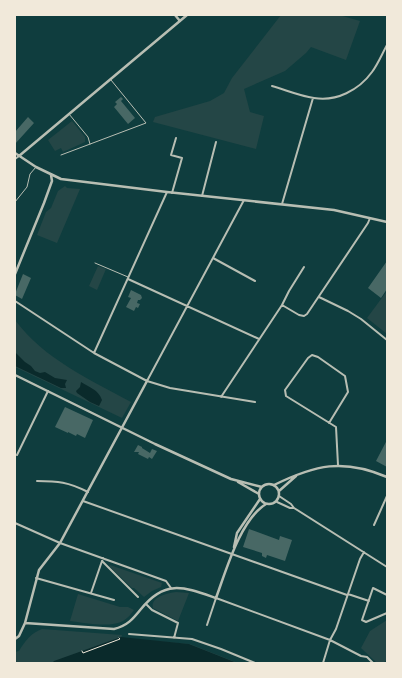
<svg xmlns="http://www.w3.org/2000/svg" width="402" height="678" viewBox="0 0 402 678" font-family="'Zilla Slab',serif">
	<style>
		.green { fill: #244646 }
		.water { fill: #0a2a2b }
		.building { fill: #486865 }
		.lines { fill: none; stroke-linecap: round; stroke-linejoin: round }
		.path { stroke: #f1e9da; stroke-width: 1 }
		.service { stroke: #b8beb3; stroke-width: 1 }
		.minor { stroke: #b8beb3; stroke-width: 2 }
		.tertiary { stroke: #b8beb3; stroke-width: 2.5 }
	</style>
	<rect width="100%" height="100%" fill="#0f3d3e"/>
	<!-- green -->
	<path class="green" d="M281,15H339L360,21L346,60L311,47L306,53L285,71L244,89L250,112L264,116L256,149L153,122L155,117L210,101L224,93L232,78Z
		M72,121L85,137V142L63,152L61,148L55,151L48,140Z
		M65,186L67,188L80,189L57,243L37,235L46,212L51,208L58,191Z
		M98,266L106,269L97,290L89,286Z
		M387,291V334L367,318Z
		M15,320C44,359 89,379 131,402L122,418L15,367Z
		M110,565L162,583L161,587L152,591L144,597L134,588H132L109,566Z
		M176,592L189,593L178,621L153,608C150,597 168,593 176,592Z
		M78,594L120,607H128L134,610C131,614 128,618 123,621C110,628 85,623 70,621Z
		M387,620V660L383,663H377L361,648L370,631Z
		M42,629L122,635L121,638L190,644L238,663H15V652L19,651C25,641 31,633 42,629Z"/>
	<!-- water -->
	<path class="water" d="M15,352L25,362L31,366L35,371L40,373L45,372L55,378L67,380L65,384L66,388H61L15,366Z
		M81,382C90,388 98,389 102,400L99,406L90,402L77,393L76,391L80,387Z
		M121,637L189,644L237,663H52L54,661Z"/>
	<!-- building -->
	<path class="building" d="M121,97L123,99L121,101L135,118L128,124L114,107L117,104L115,102Z
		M28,117L34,123L15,144V132Z
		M387,261V289L381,298L368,288Z
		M23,274L31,278L22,299L15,295V294Z
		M131,290L141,295L142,298L140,300H138L137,303L140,304L138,308L136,307L134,311L126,307L131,298L128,297Z
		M65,407L93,420L85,438L77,434L76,436L68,432V433L55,427Z
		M387,440V467L376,461Z
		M138,445L142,447V448L150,453L152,449L157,451L152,459L149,457L148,459L138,454L139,452H134Z
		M249,529L279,540L280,536L292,540L285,561L267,555L266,558L262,556V553L243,547Z"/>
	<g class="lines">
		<!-- path -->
		<path class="path" d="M82,651L83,653L120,639L119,638"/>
		<!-- service -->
		<path class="service" d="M69,114L88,137L90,144
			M61,155L146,123L111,80
			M15,202L27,187L30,174L36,167
			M95,263L128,277"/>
		<!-- minor -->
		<path class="minor" d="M272,86C286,90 300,96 314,98C336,102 359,90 372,72C378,64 382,54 387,45
			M15,159L19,156
			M172,193L182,158L171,155L176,138
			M202,196L216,142
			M282,204L313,98
			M213,258L255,281
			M128,279L259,339
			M319,297L348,311L361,319L387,340
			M15,301L94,353L147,381L170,388L255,402
			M282,305L289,291L304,267
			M94,353L167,192
			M147,381L244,200
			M221,397L282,305L299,315L304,316L307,314L368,223L370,218
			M329,423L348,392L345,376L318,357L312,355L308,358L285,390L286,396L336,427L338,465
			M17,455L48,391
			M37,481C58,481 68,482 88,492
			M279,496L291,504L294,508L387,567
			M83,501L347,595
			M277,502L290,508H294
			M15,523L60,543L166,581L171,588
			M374,525L387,496
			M103,558L102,561L138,597
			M36,578L114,600
			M91,593L102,561
			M348,594L369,601
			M387,595L373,588L362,620L366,622L387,613
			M146,604L152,610L178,623L174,638
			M207,625L216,598L330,640L361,656L367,657L373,663
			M129,634L192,639L221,649L255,663
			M323,663L330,640L336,629L360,559L364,552"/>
		<!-- tertiary -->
		<path class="tertiary" d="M175,15L180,21
			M15,153L36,167L61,179L167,192L334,210L387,222
			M19,156L187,15
			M15,274L44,203L52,181L51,175
			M15,375L155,444L231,479L262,487
			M238,482L259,494
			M259 494a10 10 0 1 1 20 0a10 10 0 1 1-20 0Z
			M274,485C315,465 343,458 387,477
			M279,491L296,476
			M234,547L237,533L260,499
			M25,623L114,629C127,626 133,619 141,609C165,579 184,587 216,598C226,571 240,520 266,504
			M15,639L19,636L25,623L39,570L60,543L147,381"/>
	</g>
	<!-- border -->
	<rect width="402" height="678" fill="none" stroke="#f1e9da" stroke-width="32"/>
</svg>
